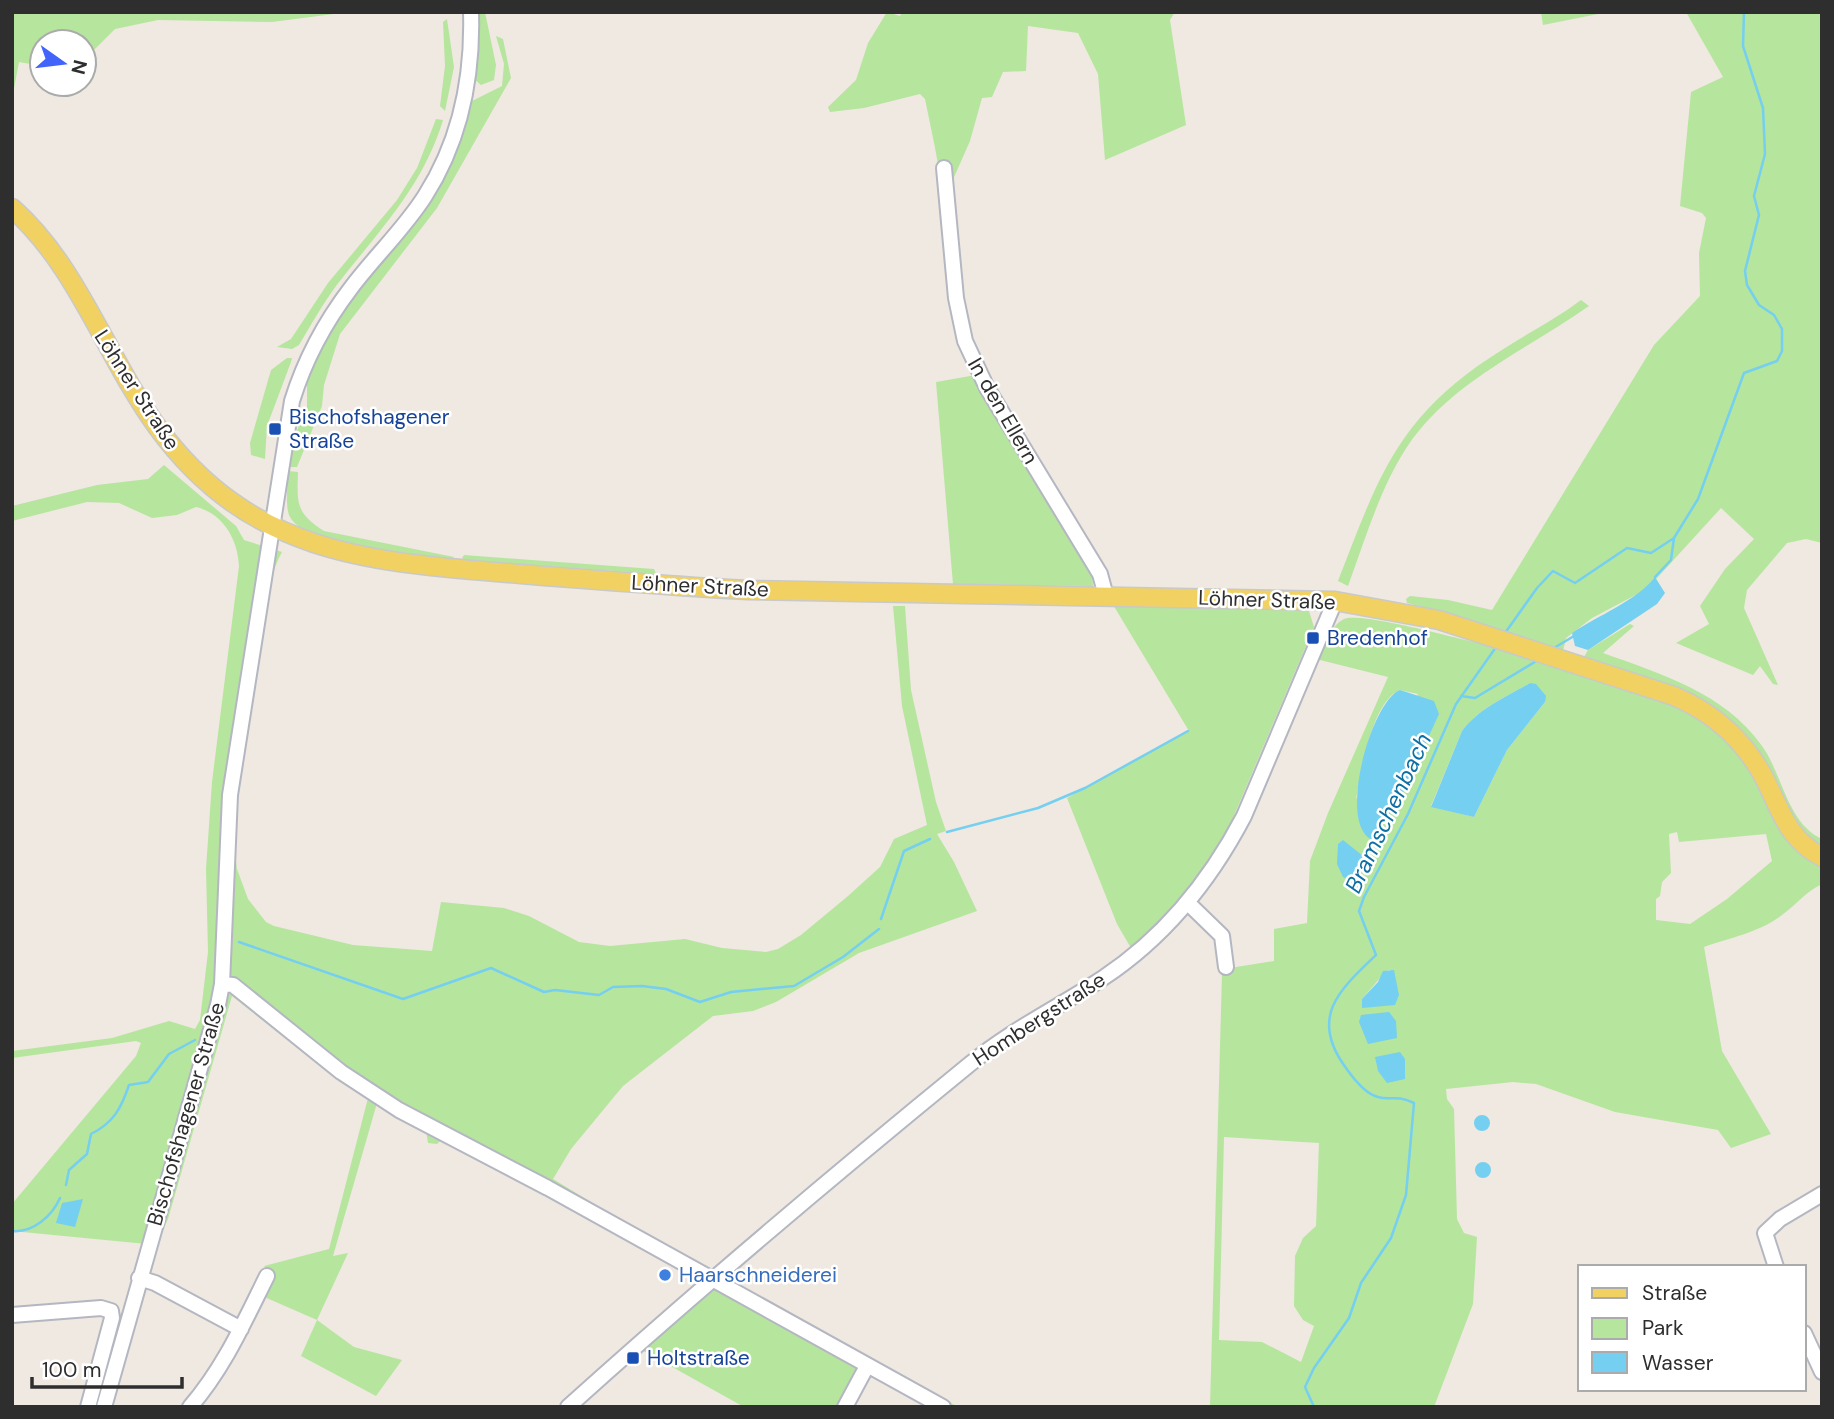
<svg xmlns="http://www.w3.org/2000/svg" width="1834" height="1419" viewBox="0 0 1834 1419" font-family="'DM Sans',sans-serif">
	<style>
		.green { fill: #b6e59e; fill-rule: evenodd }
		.water { fill: #75cff0 }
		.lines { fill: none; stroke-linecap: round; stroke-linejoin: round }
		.stream { stroke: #75cff0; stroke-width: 2.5 }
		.minor-casing { stroke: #b4b7c1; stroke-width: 18 }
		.major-casing { stroke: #c9c9c9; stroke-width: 21 }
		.minor { stroke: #fff; stroke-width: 14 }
		.major { stroke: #f2d163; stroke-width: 18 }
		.transit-dot { fill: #1a4fb4; stroke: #fff; stroke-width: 2.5 }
		.shop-dot { fill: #3f7fe0; stroke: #fff; stroke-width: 2.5 }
		.labels { text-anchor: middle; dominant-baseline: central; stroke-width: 5; stroke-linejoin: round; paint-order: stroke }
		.street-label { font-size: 21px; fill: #2e2e2e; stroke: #fff }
		.transit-label { font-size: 21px; fill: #164399; stroke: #fff; text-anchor: start }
		.shop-label { font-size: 21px; fill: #366cbe; stroke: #fff; text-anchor: start }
		.water-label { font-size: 23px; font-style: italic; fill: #0d6fa3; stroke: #fff }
	</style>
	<rect width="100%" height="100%" fill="#efe9e1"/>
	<!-- green -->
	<path class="green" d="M12,12H349L272,22L158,20L115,29L92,52L84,65V42H42V66L19,62L12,99Z
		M477,12H485L496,65L494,80L481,85L474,79Z
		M887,12L900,16L902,12H1175L1170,20L1186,125L1105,160L1098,74L1078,33L1028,26L1026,71L1003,72L992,97L982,98L970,141L951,184L966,335L983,374L1099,567L1092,572L1093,586L953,584L936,382L976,375C950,315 952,253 942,189C938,159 931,129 925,99L920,94L864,108L830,112L828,107L856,80L868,43Z
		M1541,12H1608L1543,25Z
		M1686,12H1822V543L1806,539L1787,543L1747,590L1744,608L1778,685L1773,684L1760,666L1753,675L1676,643L1709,624L1700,606L1725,569L1754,539L1721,508L1647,589L1592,618L1566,638L1563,651L1584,657L1588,650L1630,624L1634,626L1603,653C1661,674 1725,693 1762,746C1783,775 1787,823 1822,839V884C1805,892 1797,904 1782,915C1761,932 1729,938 1704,947L1722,1051L1771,1134L1731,1148L1718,1130L1615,1112L1536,1084L1513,1082L1446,1089L1447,1099L1454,1109L1457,1219L1464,1233L1477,1237L1473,1304L1434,1407H1210L1222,975L1220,946L1226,936L1231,938L1226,939L1230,968L1274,961V929L1307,923L1310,861L1328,813L1388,677L1316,659C1323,646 1330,626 1344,619C1360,611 1467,641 1491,646L1437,611L1407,603L1406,599L1410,596L1448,600L1492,610L1654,345L1700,296L1699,253L1706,218L1702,213L1680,206L1691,92L1723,77ZM1530,683L1545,702L1507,750L1474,817L1431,806L1462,731C1478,709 1506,697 1530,683ZM1400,690L1418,694L1356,799C1361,771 1372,701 1400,690ZM1677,832L1679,842L1766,834L1772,861L1727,899L1690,924L1656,920V899L1660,896L1662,882L1671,873L1669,834ZM1390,970L1395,980L1362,999L1386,971ZM1224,1137L1319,1143L1316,1226L1303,1238L1295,1256L1294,1306L1303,1320L1314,1326L1301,1362L1262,1342L1219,1340Z
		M447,19L454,67L445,111L440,106L445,66L443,22Z
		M496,36L503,39L511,78L437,208L340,334L324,385L322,406L297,467H289L293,439L307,408V379L321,348L355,295L414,225L431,199L459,143L472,101L502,86L504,64Z
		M436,119L443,120C423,187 377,233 336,286C322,305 311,325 299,345L292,349L277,347L291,339L328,283L397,200L417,168Z
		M1581,300L1589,306C1528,349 1449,383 1407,447C1380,488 1365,540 1348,586L1338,581C1377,481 1396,419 1491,357C1520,337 1552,322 1581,300Z
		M287,358H292L291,362L267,426L265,459L251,455L250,443L271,370Z
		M164,465L236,526L244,540L282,552C264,585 262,630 257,667C241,766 221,870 231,970L235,854L237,869L248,899L266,922L274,926L353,945L432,951L441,902L504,908L529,916L579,942L610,946L685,939L722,948L766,952L778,949L801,935L848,896L880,867L894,839L927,825L902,706L893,606H905L911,690L936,802L946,831L937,834L954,862L977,911L859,953L776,1002L753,1011L713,1016L623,1086L571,1149L553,1179L617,1218L607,1230L442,1139L437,1144L428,1143L426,1130L377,1103L333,1256L348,1253L317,1320L354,1347L402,1360L376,1396L301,1356L317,1320L262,1296L274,1275L264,1266L329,1249L368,1098L334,1077L232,996L168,1219L157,1245L12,1231V1204L136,1056L141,1043L136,1041L12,1058V1051L112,1038L169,1021L195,1029L200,1020L208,952L206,869L212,782L239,566C238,540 223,513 196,507L177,515L152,518L119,503L87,502L12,521V506L97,485L148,479Z
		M288,471L298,472C297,504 296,513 324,531L454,557L450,561C420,558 300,546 289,515C285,503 288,484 288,471Z
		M464,555L654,569L656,574L465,560L462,558Z
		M1112,603L1302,608L1309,611L1314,627L1230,825L1197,878L1164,916L1131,948L1117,924L1067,798L1189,731Z
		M728,1277L765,1301L958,1407H928L873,1377L865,1379L850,1407H744L640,1349Z"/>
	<!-- water -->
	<path class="water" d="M1655,577L1665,593L1657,604L1588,650L1575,646L1572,633C1597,616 1638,600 1655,577Z
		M1530,683L1536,684L1546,696L1545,702L1507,750L1474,817L1431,807L1462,731C1478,709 1506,697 1530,683Z
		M1400,690L1434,701L1439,714L1401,797L1373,840C1336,826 1371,701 1400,690Z
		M1343,840L1363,856L1350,880L1343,877L1337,864L1338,844Z
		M1394,970L1399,995L1395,1005L1362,1008V999L1378,982L1383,971Z
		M1389,1012L1396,1021L1397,1038L1368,1044L1359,1022L1361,1015Z
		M1400,1052L1405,1059V1079L1387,1083L1378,1071L1375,1057Z
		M1474 1123a8 8 0 1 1 16 0a8 8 0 1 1-16 0Z
		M1475 1170a8 8 0 1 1 16 0a8 8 0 1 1-16 0Z
		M83,1199L75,1227L56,1223L62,1203Z"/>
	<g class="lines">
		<!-- stream -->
		<path class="stream" d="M1655,577L1671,560L1674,538
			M1505,633L1537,588L1553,571L1575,583L1627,548L1651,553L1674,538L1698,499L1744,373L1777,361L1782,351V329L1774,315L1759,305L1747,285L1745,271L1759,215L1754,196L1765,154L1763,108L1743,46L1744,12
			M1554,648L1574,636
			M1461,696L1475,698L1538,660
			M947,832L1038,808L1085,788L1188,731
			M881,919L904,851L930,839
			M239,942L403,999L491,968L544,992L555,990L599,995L613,987L642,986L666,989L700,1002L731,992L794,986L843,957L879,929
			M66,1185L69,1170L87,1154L91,1134C113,1123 121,1109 129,1085L148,1082L169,1054L195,1040
			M12,1231C33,1233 52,1216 60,1198
			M691,1260L700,1264
			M96,1407L122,1314
			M1314,1407L1305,1387L1314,1368L1349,1318L1361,1283L1391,1238L1406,1195L1414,1103C1395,1094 1391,1101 1378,1097C1365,1094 1353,1078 1346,1068C1309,1018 1338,991 1376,955L1359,911L1364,897L1408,814L1456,704L1494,650"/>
		<defs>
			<path id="minor" d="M944,168L956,298L965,341L987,388L1100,574L1106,596
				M1188,903L1222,936L1226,967
				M222,984L233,985L341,1072L399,1110L548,1188L943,1407
				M1776,1267L1765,1233L1780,1219L1822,1194
				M139,1278L155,1283L241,1329
				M12,1315L101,1308L111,1311L112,1318L88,1407
				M1804,1333L1822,1372
				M104,1407L218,1005L222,984L230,795L292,401C305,359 325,322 351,288C375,256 404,229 425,196C460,141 473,77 471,12
				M190,1407C224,1368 244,1322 267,1276
				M568,1407C699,1289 834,1175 970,1064C1011,1030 1059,1007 1103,978C1165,937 1210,881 1244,816L1335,601
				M845,1407L867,1366"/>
			<path id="major" d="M12,208C78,266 106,357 158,428C253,557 374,562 521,574C597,580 672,586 748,590L1335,601L1439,620L1674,696C1712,712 1740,736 1761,772C1780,806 1785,838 1822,857"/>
		</defs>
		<!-- minor casing -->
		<use href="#minor" class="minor-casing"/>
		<!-- major casing -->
		<use href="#major" class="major-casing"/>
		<!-- minor -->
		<use href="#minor" class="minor"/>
		<!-- major -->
		<use href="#major" class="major"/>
	</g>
	<!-- markers -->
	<g class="transit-dot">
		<rect x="268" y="422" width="14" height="14" rx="3.5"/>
		<rect x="1306" y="631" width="14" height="14" rx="3.5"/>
		<rect x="626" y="1351" width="14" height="14" rx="3.5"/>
	</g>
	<circle class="shop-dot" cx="665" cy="1275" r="7"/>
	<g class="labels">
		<!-- street labels -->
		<g class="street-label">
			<text transform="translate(137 390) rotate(57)">Löhner Straße</text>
			<text transform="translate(1003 411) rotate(60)">In den Ellern</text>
			<text transform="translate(700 586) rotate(3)">Löhner Straße</text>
			<text transform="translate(1267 600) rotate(2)">Löhner Straße</text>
			<text transform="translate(1039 1019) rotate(-33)">Hombergstraße</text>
			<text transform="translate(186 1114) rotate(-74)">Bischofshagener Straße</text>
		</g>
		<!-- transit labels -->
		<g class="transit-label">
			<text x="289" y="417">Bischofshagener<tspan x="289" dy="24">Straße</tspan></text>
			<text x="1327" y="638">Bredenhof</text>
			<text x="647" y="1358">Holtstraße</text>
		</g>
		<!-- shop labels -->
		<g class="shop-label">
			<text x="679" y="1275">Haarschneiderei</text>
		</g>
		<!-- water labels -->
		<g class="water-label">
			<text transform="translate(1388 813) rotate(-65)">Bramschenbach</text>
		</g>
	</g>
	<!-- border -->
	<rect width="1834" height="1419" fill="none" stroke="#2e2e2e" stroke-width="28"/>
	<!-- legend -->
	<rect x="1578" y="1265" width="228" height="126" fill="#ffffff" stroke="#ababab" stroke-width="2"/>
	<rect x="1592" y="1288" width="35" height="10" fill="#f2d163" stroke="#ababab" stroke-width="2"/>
	<text x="1642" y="1300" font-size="21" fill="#2e2e2e">Straße</text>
	<rect x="1592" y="1318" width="35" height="21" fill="#b6e59e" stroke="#ababab" stroke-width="2"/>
	<text x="1642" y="1335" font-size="21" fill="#2e2e2e">Park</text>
	<rect x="1592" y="1352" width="35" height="21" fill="#75cff0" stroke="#ababab" stroke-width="2"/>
	<text x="1642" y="1370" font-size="21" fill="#2e2e2e">Wasser</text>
	<!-- north arrow -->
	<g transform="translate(63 63) rotate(104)"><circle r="33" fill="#ffffff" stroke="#ababab" stroke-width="2"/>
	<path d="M0-5L12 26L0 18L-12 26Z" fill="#4264fb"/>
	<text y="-10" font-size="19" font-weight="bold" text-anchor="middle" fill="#2e2e2e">N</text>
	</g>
	<!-- scale -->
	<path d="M32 1377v10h150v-10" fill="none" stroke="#2e2e2e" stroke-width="3.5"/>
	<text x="42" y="1377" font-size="21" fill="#2e2e2e" stroke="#ffffff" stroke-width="5" paint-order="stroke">100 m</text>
</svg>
